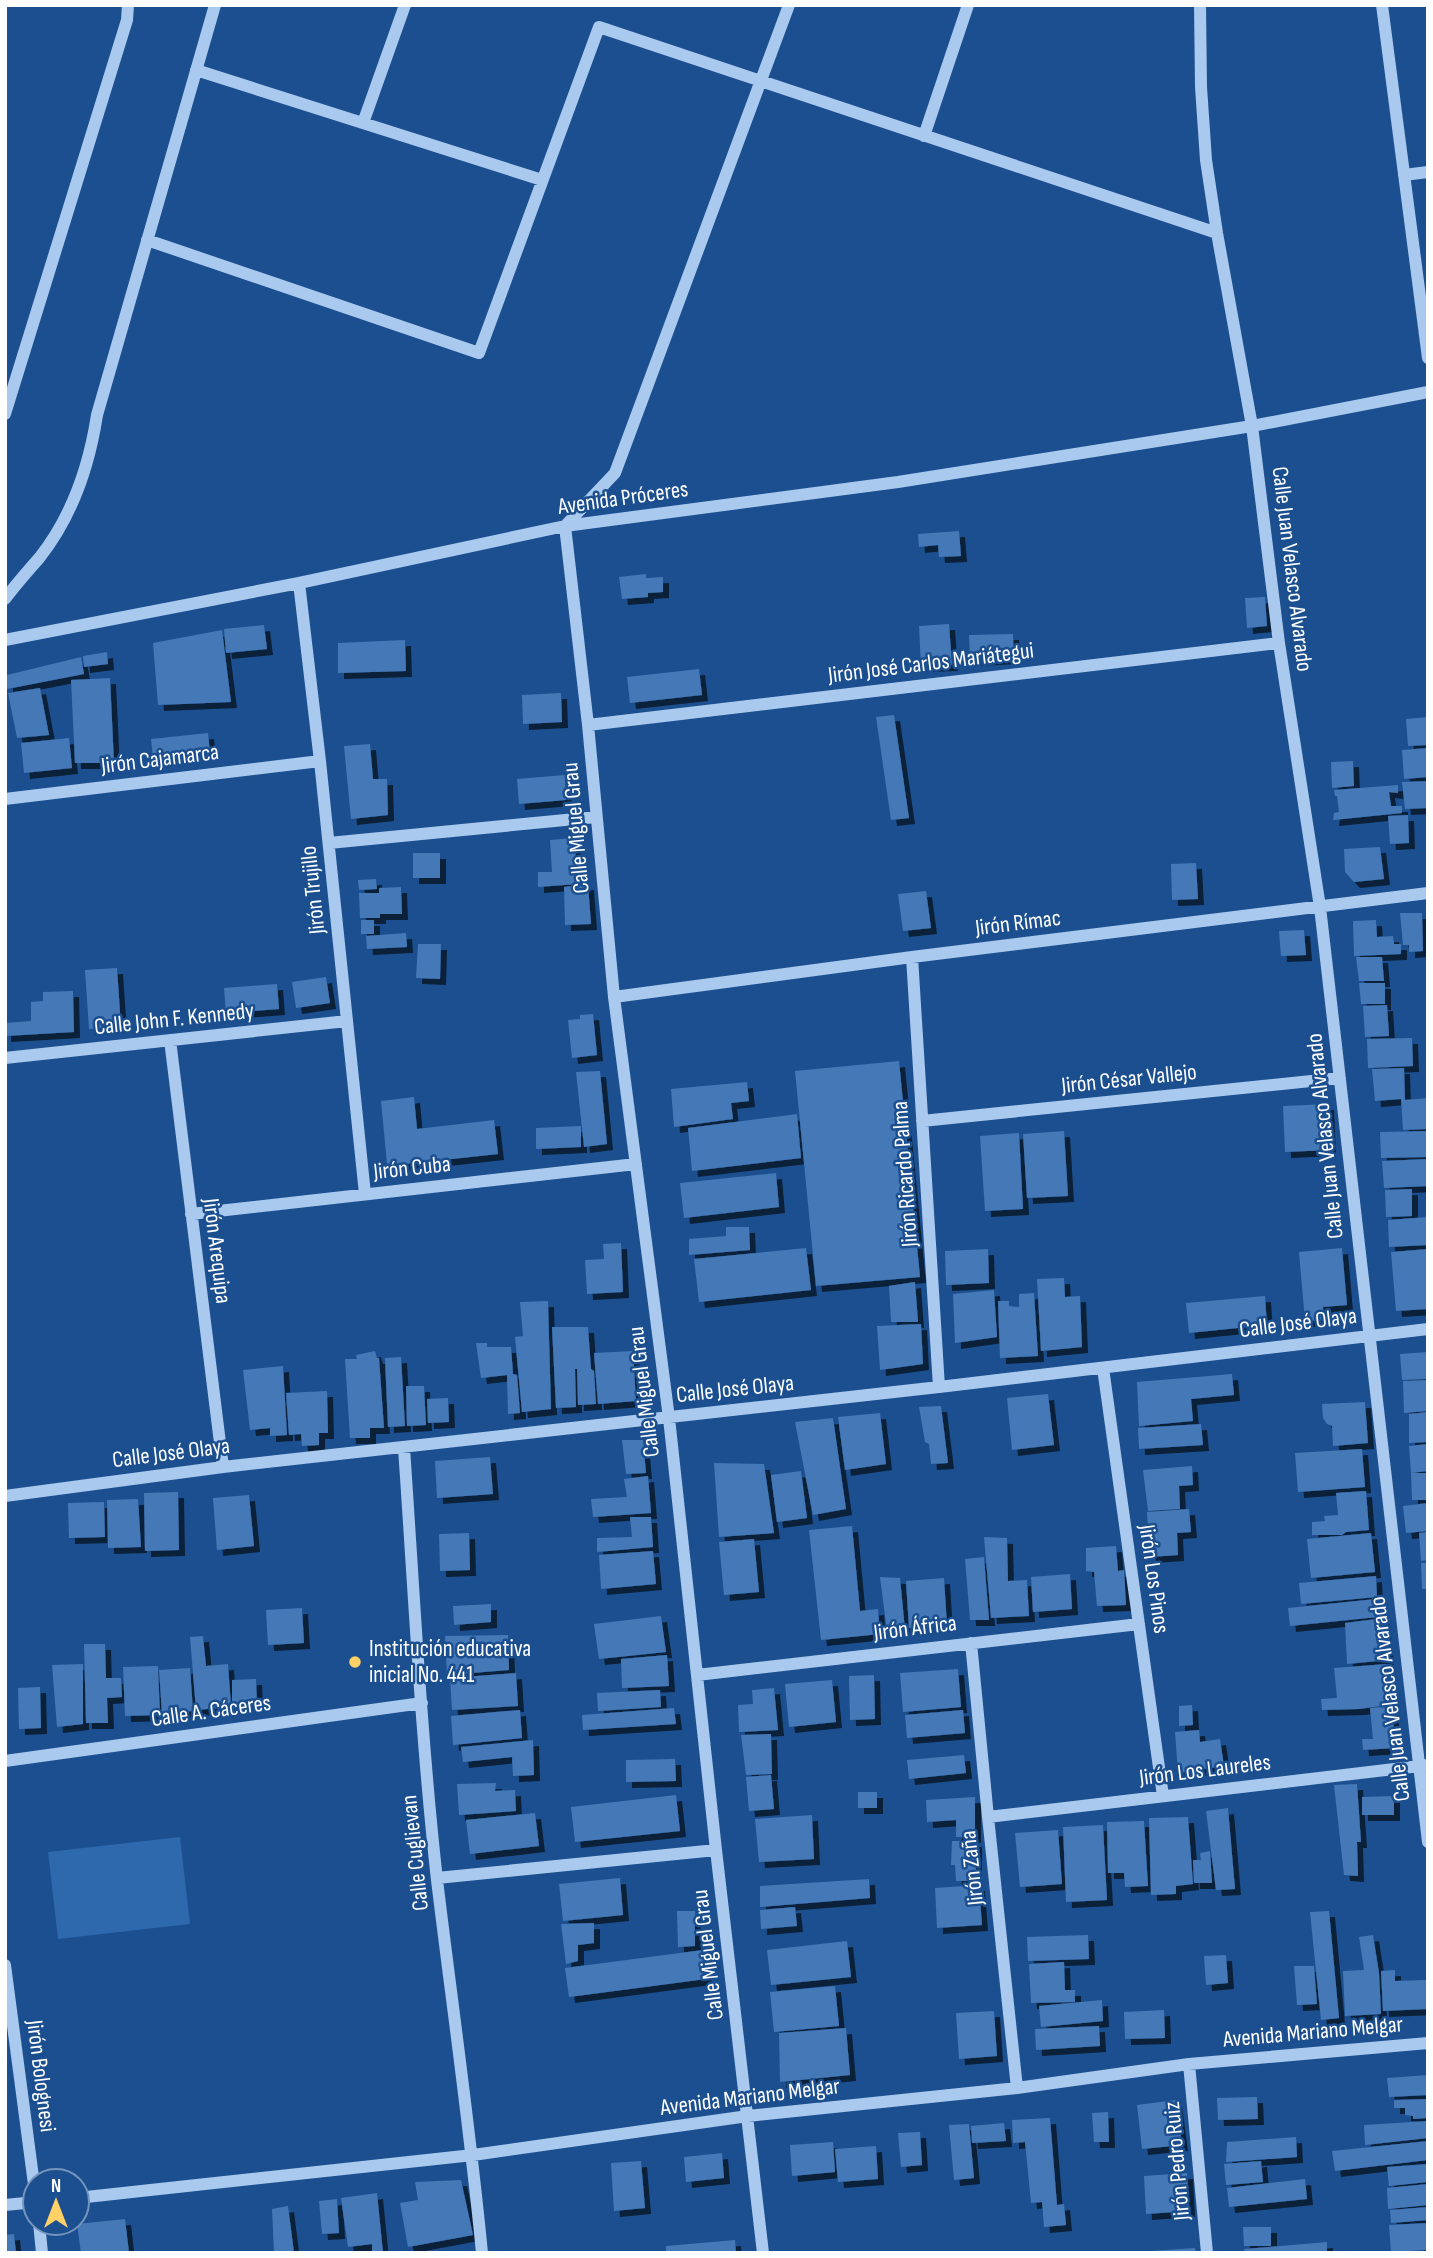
<svg xmlns="http://www.w3.org/2000/svg" width="1433" height="2258" viewBox="0 0 1433 2258" font-family="'Sofia Sans Condensed',sans-serif">
	<style>
		.green { fill: #2e69ad }
		.building { fill: #4478b7; filter: url(#shadow) }
		.lines { fill: none; stroke-linecap: round; stroke-linejoin: round }
		.minor { stroke: #a9c9ee; stroke-width: 12 }
		.poi-dot { fill: #ffd166; stroke: #1b4f8f; stroke-width: 2.5 }
		.labels { text-anchor: middle; dominant-baseline: central; stroke-width: 5; stroke-linejoin: round; paint-order: stroke }
		.street-label { font-size: 23px; fill: #fff; stroke: #1b4f8f }
		.poi-label { font-size: 23px; fill: #fff; stroke: #1b4f8f; text-anchor: start }
	</style>
	<defs>
		<filter id="shadow"><feDropShadow dx="6" dy="6" stdDeviation="0" flood-color="#0009"/></filter>
	</defs>
	<rect width="100%" height="100%" fill="#1b4f8f"/>
	<!-- green -->
	<path class="green" d="M180,1837L190,1924L58,1939L48,1852Z"/>
	<!-- building -->
	<path class="building" d="M959,531L961,556L939,557L938,545L919,547L918,534Z
		M646,574V578L663,577V592L648,593V597L622,599L619,577Z
		M1265,597L1267,626L1247,628L1245,598Z
		M949,624L952,665L921,666L919,626Z
		M264,625L267,649L226,653L224,629Z
		M222,630L231,702L158,705L153,643Z
		M1013,634L1014,658L970,660L969,635Z
		M405,640L406,671L338,673V643Z
		M107,652L108,664L84,667L83,656Z
		M81,657L84,674L7,689V675Z
		M699,669L702,695L630,703L627,677Z
		M110,678L114,763H75L71,680Z
		M40,688L49,735L17,738L8,693Z
		M561,693L562,722L523,724L522,695Z
		M894,715L909,818L891,820L876,717Z
		M1428,717V745L1408,746L1406,719Z
		M208,733L210,752L153,758L151,739Z
		M69,738L72,768L24,773L21,743Z
		M370,744L373,779H387L388,815L351,819L344,746Z
		M1428,748V777L1404,779L1402,750Z
		M1353,761L1354,786L1332,788L1331,762Z
		M565,775L566,800L519,804L517,779Z
		M1428,781V808L1405,809L1402,782Z
		M1398,785V793L1389,792L1391,806H1402V813L1333,820L1334,813L1339,812L1337,796H1335L1334,790Z
		M1408,815L1409,843L1390,844L1388,816Z
		M574,838L578,884L538,887V872H552L550,840Z
		M1380,847L1384,879L1354,882L1345,872L1344,849Z
		M413,853H440V878H413Z
		M1196,863L1198,899L1172,900L1171,864Z
		M376,879L377,889L359,890L358,880Z
		M588,884L591,924L565,925L564,887Z
		M401,887L402,914H380V918H360L359,893H379V888Z
		M926,891L931,928L903,931L898,894Z
		M1400,913H1422L1423,951L1409,952V945H1403Z
		M361,920H374V934H361Z
		M1376,920L1377,937L1393,936L1394,944H1401V954L1354,956L1353,921Z
		M1304,930L1306,955L1281,956L1279,931Z
		M406,933L407,947L367,949L366,936Z
		M418,944H441L440,979L416,978Z
		M1356,957H1382L1384,981H1359Z
		M117,968L121,1027L89,1029L85,970Z
		M326,977L330,1003L296,1008L292,982Z
		M1359,983H1385V1004H1361Z
		M277,984L279,1009L226,1013L224,988Z
		M73,991L74,1032L5,1036V1023L31,1021V1002L43,1001V992Z
		M1387,1005L1389,1036L1365,1037L1363,1006Z
		M593,1014L597,1055L572,1058L568,1020L580,1019V1015Z
		M1412,1038L1413,1066L1368,1068L1367,1039Z
		M899,1061L920,1277L816,1286L795,1071Z
		M1404,1068L1405,1100L1428,1098V1129L1403,1130L1401,1099L1375,1101L1372,1069Z
		M600,1071L607,1144L584,1147L576,1072Z
		M747,1082L749,1101L731,1103L733,1119L674,1127L671,1089Z
		M414,1097L417,1129L494,1120L498,1154L397,1165V1163L387,1164L381,1101Z
		M1328,1104L1330,1150L1285,1152L1283,1106Z
		M797,1114L801,1158L692,1171L688,1128Z
		M581,1126V1147L536,1149V1128Z
		M1064,1131L1068,1196L1027,1198L1023,1134Z
		M1428,1131V1157L1381,1158L1380,1132Z
		M1019,1133L1023,1209L985,1211L980,1136Z
		M1428,1159V1186L1384,1188L1382,1161Z
		M776,1173L779,1207L684,1218L680,1183Z
		M1412,1189V1216L1386,1217L1385,1190Z
		M1428,1217V1245L1389,1247L1388,1220Z
		M726,1227H749L750,1250L689,1255V1239L726,1236Z
		M621,1243L623,1292L587,1294L585,1260L604,1259L603,1244Z
		M806,1248L811,1290L699,1302L694,1259Z
		M1342,1248L1347,1305L1323,1307L1324,1320L1305,1321L1299,1252Z
		M988,1249L989,1283L946,1285L945,1251Z
		M1428,1249V1309L1396,1311L1391,1252Z
		M1064,1278L1065,1297L1080,1296L1082,1347L1041,1351L1037,1279Z
		M915,1282L918,1322H891L889,1286Z
		M994,1290L997,1337L955,1343L953,1294Z
		M1034,1293L1038,1356L1000,1358L998,1301H1009V1306L1019,1307V1294Z
		M1265,1296L1267,1325L1189,1333L1186,1303Z
		M548,1301L551,1409L522,1412L515,1337L523,1336L520,1302Z
		M921,1324L923,1364L880,1370L877,1326Z
		M552,1327H588L591,1369L594,1371L596,1404L578,1405L577,1369H575L576,1407L556,1408Z
		M476,1343H487V1347H511L513,1374L517,1375L520,1413L508,1414L507,1375L481,1378Z
		M375,1351L377,1358H379L384,1428H370V1438H350L345,1359H357L356,1355Z
		M633,1351L636,1401L598,1404L594,1353Z
		M1428,1352V1379L1402,1380L1400,1354Z
		M401,1357L405,1426L388,1427L385,1358Z
		M283,1366L287,1435L270,1436V1428L250,1430L243,1370Z
		M1232,1374L1234,1395L1191,1399L1193,1421L1139,1426L1137,1382Z
		M1428,1380V1411L1404,1413L1403,1381Z
		M406,1386H424L426,1425L407,1426Z
		M327,1391L328,1433H319V1445L302,1446L301,1434L289,1435L286,1393Z
		M1048,1394L1054,1445L1012,1450L1007,1398Z
		M448,1398L449,1422L428,1423L427,1399Z
		M1365,1402L1368,1443L1333,1446L1332,1426L1327,1424L1323,1418L1322,1404Z
		M941,1406L948,1463L931,1464L929,1444L925,1442L919,1407Z
		M1428,1412V1442L1409,1443V1414Z
		M880,1413L886,1464L845,1470L838,1417Z
		M833,1418L846,1509L813,1515L795,1422Z
		M1201,1424L1203,1445L1139,1449L1138,1428Z
		M622,1440H643L646,1473L626,1474Z
		M1428,1444V1471L1411,1473L1409,1446Z
		M1362,1449L1365,1487L1298,1492L1295,1453Z
		M490,1457L493,1494L437,1498L435,1461Z
		M714,1463L764,1464L774,1533L719,1537Z
		M1192,1466L1193,1485L1179,1486L1180,1509L1148,1511L1143,1470Z
		M801,1471L807,1518L777,1522L771,1475Z
		M1411,1473H1428V1500H1412Z
		M648,1476L651,1513L593,1517L591,1499L627,1497L624,1479Z
		M1366,1491L1369,1530L1346,1532L1342,1535H1312V1522L1325,1521L1324,1516L1338,1515L1336,1493Z
		M178,1492L179,1550L145,1551L144,1493Z
		M249,1495L254,1546L217,1550L213,1498Z
		M138,1499L141,1547L108,1548L107,1500Z
		M104,1502L105,1537L69,1538L68,1503Z
		M1428,1503V1531L1406,1533L1403,1506Z
		M1189,1509L1191,1532L1177,1533L1178,1555L1150,1557L1147,1512Z
		M630,1517H651L653,1547L597,1552V1538L632,1537Z
		M852,1526L860,1611L878,1609L880,1634L821,1640L809,1530Z
		M1428,1532V1560L1421,1561L1419,1533Z
		M469,1533L470,1570L440,1571L439,1534Z
		M1371,1533L1375,1572L1311,1578L1307,1539Z
		M984,1537L1007,1538L1008,1581L1027,1580L1029,1616L991,1618Z
		M754,1539L759,1592L724,1595L719,1542Z
		M1116,1546L1118,1571L1124,1570L1126,1605L1097,1606L1094,1572L1086,1571V1548Z
		M653,1551L656,1584L601,1589L599,1555Z
		M984,1557L989,1620H970L965,1559Z
		M1421,1563H1428V1589H1422Z
		M1070,1574L1072,1609L1033,1612L1031,1577Z
		M1376,1576L1377,1597L1301,1604L1299,1583Z
		M880,1577L900,1578L905,1630L887,1631Z
		M944,1578L947,1626L909,1628L906,1581Z
		M1376,1599L1378,1617L1290,1626L1288,1608Z
		M491,1604V1622L454,1625L453,1606Z
		M302,1608L304,1643L268,1645L266,1610Z
		M661,1616L666,1652L599,1659L594,1624Z
		M1384,1618L1388,1660L1347,1664L1345,1623Z
		M508,1635L509,1670L447,1675L445,1636Z
		M203,1636L206,1666L228,1664L231,1707L196,1710L190,1637Z
		M84,1644H105L106,1678H121L122,1697L107,1698L108,1723H86Z
		M667,1655L669,1686L622,1688L621,1659Z
		M83,1664V1724L57,1727L52,1665Z
		M1387,1664L1389,1705L1359,1709L1322,1710L1321,1699L1337,1698L1334,1668Z
		M158,1666L160,1715L125,1716L123,1667Z
		M190,1668L193,1711L162,1713L159,1670Z
		M958,1669L961,1707L903,1712L900,1673Z
		M516,1673L518,1706L452,1710L450,1678Z
		M874,1675L875,1719L850,1720L849,1676Z
		M256,1679L257,1704H232V1680Z
		M832,1680L836,1722L789,1727L785,1684Z
		M40,1687L41,1728L19,1729L18,1688Z
		M774,1688L778,1730L739,1732L738,1705L753,1704L752,1690Z
		M660,1690L661,1707L598,1711L597,1693Z
		M1192,1705L1193,1725L1179,1726V1706Z
		M1392,1706L1395,1748L1363,1750L1362,1739H1373L1370,1708Z
		M674,1708L676,1724L583,1730L582,1715Z
		M520,1710L522,1738L453,1745L451,1716Z
		M963,1710L965,1733L907,1738L905,1715Z
		M1199,1730L1200,1742L1220,1739L1224,1766L1178,1773L1175,1732Z
		M771,1734L772,1774L746,1775L741,1735Z
		M533,1740L534,1775L513,1776L512,1757L463,1762L461,1747Z
		M964,1755L966,1773L909,1779L907,1760Z
		M675,1759L676,1781L626,1782V1760Z
		M771,1775L774,1809L749,1811L746,1777Z
		M496,1783L495,1791L515,1790L516,1811L459,1815L457,1784Z
		M1357,1784L1361,1842H1357L1358,1876L1344,1875L1334,1785Z
		M858,1792H877V1808H858Z
		M676,1795L680,1831L575,1842L571,1807Z
		M1394,1796V1815H1362V1797Z
		M975,1797V1837H956V1820L927,1822L926,1800Z
		M1228,1808L1235,1889L1216,1890L1206,1811Z
		M535,1813L539,1846L470,1854L466,1820Z
		M812,1815L814,1859L759,1862L755,1819Z
		M1188,1817L1193,1884L1176,1886V1894L1151,1895L1149,1818Z
		M1144,1821L1148,1886L1125,1887L1124,1873H1108L1107,1822Z
		M1103,1825L1107,1900L1066,1902L1063,1827Z
		M1058,1830L1062,1884L1020,1887L1015,1833Z
		M952,1841H976V1881H956L955,1865H951Z
		M1210,1851L1212,1883H1194L1193,1860H1201L1200,1853Z
		M620,1878L623,1915L563,1921L559,1884Z
		M869,1879L870,1898L760,1907V1886Z
		M979,1885L982,1925L937,1928L935,1888Z
		M795,1907L797,1926L761,1929L760,1910Z
		M677,1911H695V1946L678,1947Z
		M1329,1911L1339,2018L1321,2020L1310,1912Z
		M594,1923V1943L578,1945V1961L566,1964L561,1924Z
		M1088,1935L1089,1959L1028,1961L1027,1937Z
		M1373,1935L1379,1973L1381,2014L1345,2016L1343,1971L1364,1970L1359,1937Z
		M847,1941L851,1977L771,1985L767,1950Z
		M703,1950L706,1979L569,1997L565,1968Z
		M1226,1955L1228,1983L1206,1985L1204,1956Z
		M1064,1962L1065,1990H1075V2002L1031,2003L1029,1964Z
		M1294,1966H1314L1317,2004L1297,2005Z
		M1395,1970V1981L1426,1980L1427,2009L1383,2011L1381,1971Z
		M835,1986L839,2026L774,2032L770,1992Z
		M1102,2000L1103,2021L1041,2027L1039,2006Z
		M1164,2010L1165,2038L1125,2039L1124,2012Z
		M994,2011L997,2056L959,2059L956,2013Z
		M1099,2026L1100,2046L1036,2050L1035,2029Z
		M846,2028L850,2075L780,2082L779,2033Z
		M1428,2075V2095L1389,2097L1387,2078Z
		M1257,2097L1258,2119L1218,2120L1217,2098Z
		M1428,2099V2118L1413,2119V2116L1405,2115V2108H1394V2100Z
		M1176,2100L1182,2145L1142,2149L1137,2105Z
		M1108,2112L1109,2142H1094L1092,2113Z
		M1050,2118L1057,2205L1064,2204L1066,2225L1044,2227L1042,2202L1031,2203L1025,2142L1013,2143L1012,2120Z
		M1428,2121V2138L1365,2145L1364,2125Z
		M1004,2123L1006,2141L972,2143L971,2126Z
		M969,2124L974,2178L954,2180L949,2125Z
		M920,2132L922,2165L901,2167L898,2133Z
		M1296,2137L1297,2157L1226,2162L1227,2142Z
		M1428,2141V2160L1335,2171L1332,2151Z
		M833,2142L835,2172L792,2176L790,2145Z
		M876,2146L878,2179L838,2182L835,2149Z
		M722,2153L724,2178L686,2182L684,2157Z
		M641,2161L645,2208L614,2211L611,2163Z
		M1261,2161L1263,2182L1226,2185L1224,2164Z
		M1428,2164V2182L1389,2186L1387,2167Z
		M1187,2173L1189,2211L1146,2214L1144,2176Z
		M1305,2179L1307,2199L1229,2207L1227,2188Z
		M461,2180L473,2235L408,2247L400,2203L418,2200L415,2182Z
		M1428,2184V2205L1388,2209L1387,2188Z
		M377,2193L383,2253H372V2244L348,2247L341,2198Z
		M337,2199L339,2233L322,2234L319,2201Z
		M288,2206L294,2253H274L272,2209Z
		M1428,2207V2220L1391,2223L1390,2210Z
		M125,2219L129,2253H81L77,2224Z
		M1428,2223V2250L1391,2252L1389,2225Z
		M1243,2227H1271V2246H1244Z
		M14,2234L16,2253H5V2235Z
		M735,2240L736,2253H666V2246Z
		M1327,2242V2253H1245L1244,2249Z
		M1195,2248L1196,2253H1151V2251Z"/>
	<g class="lines">
		<!-- minor -->
		<path class="minor" d="M1200,5L1201,87L1206,160L1217,233L1252,426L1279,643L1320,907L1428,1842
			M1382,5L1428,358
			M196,70L542,180
			M363,123L405,5
			M924,136L968,5
			M1404,175L1428,172
			M147,240L479,353L599,27L1217,233
			M5,414L127,20L128,5
			M299,583L320,761L365,1194
			M5,599C16,584 28,571 40,557C73,515 89,467 97,415L215,5
			M5,640L299,583L565,526L898,482L1252,426L1428,392
			M588,725L1279,643
			M5,799L320,761
			M329,843L596,817
			M912,957L939,1387
			M614,997L912,957L1428,893
			M170,1040L223,1467
			M5,1058L347,1021
			M922,1121L1340,1078
			M191,1214L636,1164
			M1103,1368L1163,1796
			M404,1448C414,1592 421,1737 437,1880C452,2004 470,2128 482,2253
			M5,1496L223,1467L939,1387L1428,1329
			M971,1643L988,1817L1017,2088
			M697,1675L1139,1624
			M5,1761L422,1703
			M988,1817L1428,1765
			M437,1878L716,1850
			M5,1965L35,2192
			M1189,2064L1207,2253
			M77,2198L473,2155L748,2116L1017,2088L1189,2064L1428,2043
			M5,2205L35,2202
			M39,2223L42,2253
			M763,2253L716,1850L669,1418L614,997L588,725L565,526L615,473L789,5"/>
	</g>
	<!-- markers -->
	<circle class="poi-dot" cx="355" cy="1662" r="7"/>
	<g class="labels">
		<!-- street labels -->
		<g class="street-label">
			<text transform="translate(623 498) rotate(-8)">Avenida Próceres</text>
			<text transform="translate(1292 569) rotate(83)">Calle Juan Velasco Alvarado</text>
			<text transform="translate(931 663) rotate(-7)">Jirón José Carlos Mariátegui</text>
			<text transform="translate(160 759) rotate(-7)">Jirón Cajamarca</text>
			<text transform="translate(576 828) rotate(-95)">Calle Miguel Grau</text>
			<text transform="translate(313 890) rotate(-96)">Jirón Trujillo</text>
			<text transform="translate(1018 923) rotate(-7)">Jirón Rímac</text>
			<text transform="translate(174 1019) rotate(-6)">Calle John F. Kennedy</text>
			<text transform="translate(1129 1079) rotate(-6)">Jirón César Vallejo</text>
			<text transform="translate(1325 1136) rotate(-96)">Calle Juan Velasco Alvarado</text>
			<text transform="translate(412 1168) rotate(-6)">Jirón Cuba</text>
			<text transform="translate(905 1174) rotate(-94)">Jirón Ricardo Palma</text>
			<text transform="translate(217 1251) rotate(83)">Jirón Arequipa</text>
			<text transform="translate(1298 1323) rotate(-7)">Calle José Olaya</text>
			<text transform="translate(735 1389) rotate(-6)">Calle José Olaya</text>
			<text transform="translate(644 1392) rotate(-97)">Calle Miguel Grau</text>
			<text transform="translate(171 1453) rotate(-7)">Calle José Olaya</text>
			<text transform="translate(1154 1579) rotate(82)">Jirón Los Pinos</text>
			<text transform="translate(915 1628) rotate(-7)">Jirón África</text>
			<text transform="translate(1390 1699) rotate(-97)">Calle Juan Velasco Alvarado</text>
			<text transform="translate(211 1711) rotate(-8)">Calle A. Cáceres</text>
			<text transform="translate(1205 1770) rotate(-7)">Jirón Los Laureles</text>
			<text transform="translate(415 1853) rotate(-96)">Calle Cuglievan</text>
			<text transform="translate(972 1868) rotate(-96)">Jirón Zaña</text>
			<text transform="translate(708 1955) rotate(-97)">Calle Miguel Grau</text>
			<text transform="translate(1313 2032) rotate(-5)">Avenida Mariano Melgar</text>
			<text transform="translate(41 2076) rotate(83)">Jirón Bolognesi</text>
			<text transform="translate(750 2097) rotate(-7)">Avenida Mariano Melgar</text>
			<text transform="translate(1177 2161) rotate(-95)">Jirón Pedro Ruiz</text>
		</g>
		<!-- poi labels -->
		<g class="poi-label">
			<text x="369" y="1649">Institución educativa<tspan x="369" dy="26">inicial No. 441</tspan></text>
		</g>
	</g>
	<!-- border -->
	<rect width="1433" height="2258" fill="none" stroke="#ffffff" stroke-width="14"/>
	<!-- north arrow -->
	<g transform="translate(56 2202)"><circle r="33" fill="#1b4f8f" stroke="#7695bc" stroke-width="2"/>
	<path d="M0-5L12 26L0 18L-12 26Z" fill="#ffd166"/>
	<text y="-10" font-size="19" font-weight="bold" text-anchor="middle" fill="#ffffff">N</text>
	</g>
</svg>
